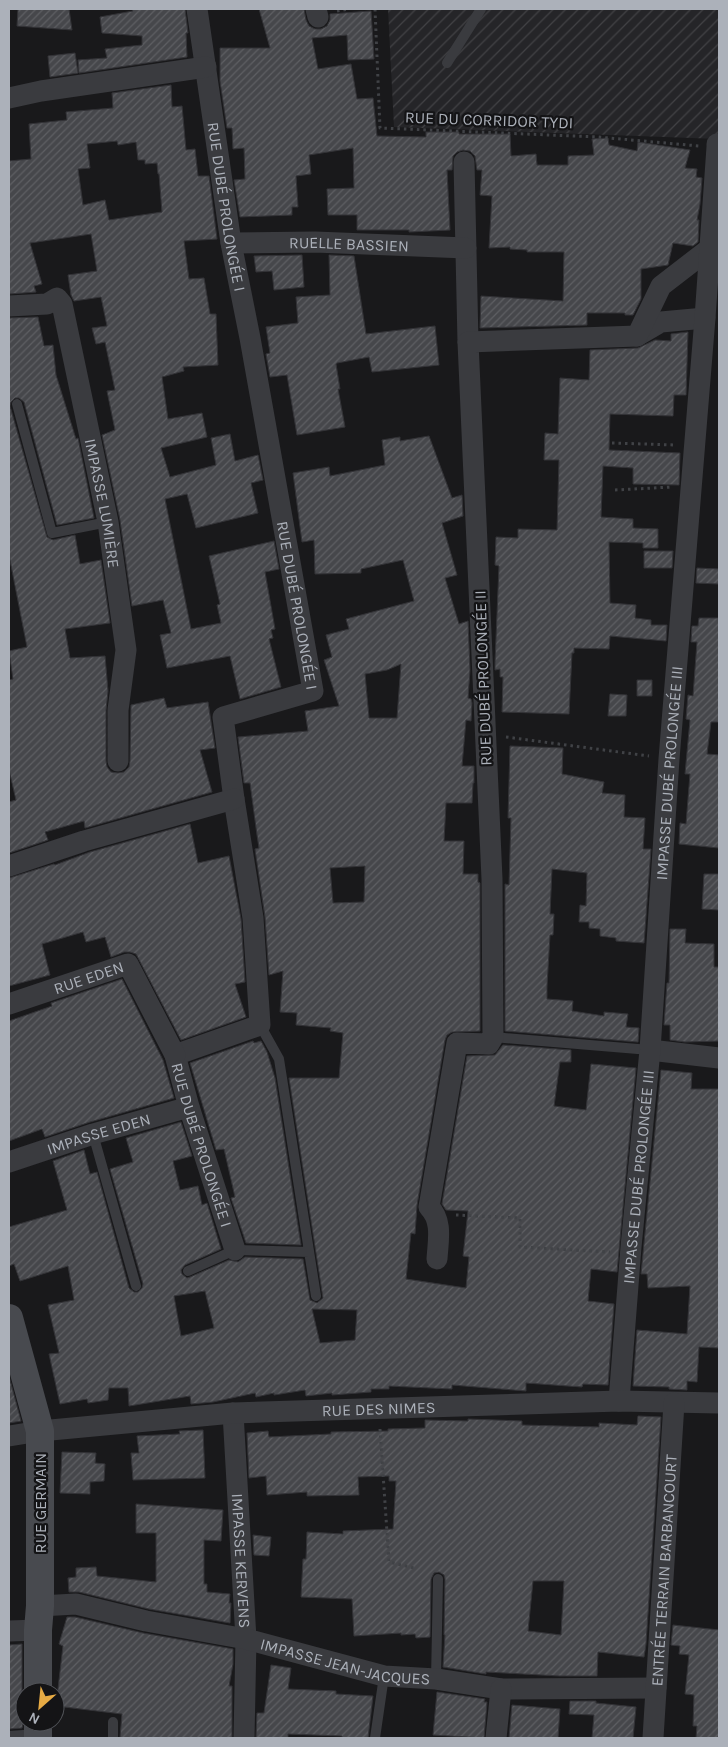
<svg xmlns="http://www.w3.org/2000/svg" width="728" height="1747" viewBox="0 0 728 1747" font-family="Karla,sans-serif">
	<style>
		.industrial { fill: url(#industrial-furrows) }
		.building { fill: url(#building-hatch); stroke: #333337; fill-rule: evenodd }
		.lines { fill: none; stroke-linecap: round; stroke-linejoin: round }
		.path { stroke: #404246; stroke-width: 3; stroke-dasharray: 2.5 4; stroke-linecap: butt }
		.lane { stroke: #3a3b3f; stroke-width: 10 }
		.street { stroke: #3a3b3f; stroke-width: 21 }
		.secondary { stroke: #484a4f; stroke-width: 28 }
		.labels { text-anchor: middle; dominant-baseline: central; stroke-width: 4.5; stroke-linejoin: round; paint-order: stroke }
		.street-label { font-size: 16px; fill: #acb1ba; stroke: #141416 }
	</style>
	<defs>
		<pattern id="industrial-furrows" width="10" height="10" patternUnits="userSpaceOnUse" patternTransform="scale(1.25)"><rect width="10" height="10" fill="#252528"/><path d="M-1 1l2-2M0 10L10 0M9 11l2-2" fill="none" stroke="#424245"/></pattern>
		<pattern id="building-hatch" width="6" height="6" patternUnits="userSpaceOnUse" patternTransform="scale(1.25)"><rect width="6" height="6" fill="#46474b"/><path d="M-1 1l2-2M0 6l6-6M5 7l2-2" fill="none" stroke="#5e5f63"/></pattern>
	</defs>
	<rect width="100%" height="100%" fill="#19191b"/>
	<!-- industrial -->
	<path class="industrial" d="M388,9H719V139L394,127Z"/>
	<!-- building -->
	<path class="building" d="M18,9H69L72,30L17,26Z
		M132,9H185L188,33H186L187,57L79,73L78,60L107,58L105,49L142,45V36L102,33L100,17L133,11Z
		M259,9H304L306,20L309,26L315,29H321L327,26L330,20V14L371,11L374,59L348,60L347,35L312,38L318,69L351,64L357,99L373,98L377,136L426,137V132H459V134H510L511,156L536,154L537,165H568V156L594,155L592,139L608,138L609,145L637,151L638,142L690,150L685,168L697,169L696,177L702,178L700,204L697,220H699L698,242L693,246L673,243L668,265L641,269V299L633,315H625V313H587V325L480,328L481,296L563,301L564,252H527V250L510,249V247L489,248L492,196L480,195L482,170H477L475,156L470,151L463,150L457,152L453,156L452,170H447L450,230L409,232V230H357V215H328L327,189L354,188L353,148L309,155L311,174L296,176L298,207H292V215L240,217L234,180L245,179L244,148L233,149L232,128H227L220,81V48H270Z
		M75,53L78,73L50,77L48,56Z
		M171,85L172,107L182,106L186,150L195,149L198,176H209L217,239L184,241L189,279L204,278L210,314H216L218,365L183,367L184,371L162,377L168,419L202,413L207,437L161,448L170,477L216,465L211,438L230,434L235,461L258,455L263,480L251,483L258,513L196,528L187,494L165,499L191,629L221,623L217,605L220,604L209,556L274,541L279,569L265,572L275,629L271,630L273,638L269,639L281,687L240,699L230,656L167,668L160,635L171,633L163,600L132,606L120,520L102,435L115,430L107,391L115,390L105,342L96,344L92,328L107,326L101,297L74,301L71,295L68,275L97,271L91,234L30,243L42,284L34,286L36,292L9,294V161L31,159L29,124L67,120L66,112L113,108L112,93ZM117,141L118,145L136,142L138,160H145V164L157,163L158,174H159L162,212L109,220L105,200L83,205L78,169L90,168L87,144Z
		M302,255L304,287L274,290L272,271L256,272L254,256Z
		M329,255L354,256L366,334L435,326L439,365L372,372L369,357L337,363L336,364L340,389H338L345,427L297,435L287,375L270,377L266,354L270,353L266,327L298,323L296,297L330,295Z
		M38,317L44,346L53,345L56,375L76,439L78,438L94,518L57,525L24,402L19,398H15L11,402L10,406L47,537L53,540L75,535L80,564L101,560L110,623L65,629L70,658L105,656L108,691L106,710V761L107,767L111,772L118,773L124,772L129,767L130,761L131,705L164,698L167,708L208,702L215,748L200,750L212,792L85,828L84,821L45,832L48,840L9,853V802L16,800L9,770V680L13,679L9,651L27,647L9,555V318Z
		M688,332L686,395H674L673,416L610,414L609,450L680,453L679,485L633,484V468L603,466L601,517L633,519V528L658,529V548H643V543L609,542L610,603L636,605L635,618L651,620V625H667L666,641L610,636L609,649L574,648V653H572L569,714L502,712L503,677H500V669L495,670V663L499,566L495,565L496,537L518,538V529L557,530L559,460H544L545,433L558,434L560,378L589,380L590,350L638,348L655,340L671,341V334Z
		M429,436L452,498L462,495L463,516L442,523L457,575L445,578L459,624L468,621L470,670L468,698L471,699L472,703L471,721L466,720L462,766H474V783H473L472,803H446L444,841H464L463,874H478V882L480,883V1031L452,1032L447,1035L445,1040L417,1205L415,1234L411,1233L406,1279L466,1288L469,1257L463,1256L468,1211L446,1210L442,1204L467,1056L495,1055L503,1045L571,1050V1062H560L554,1106L586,1110L591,1064L636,1068L617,1272L591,1269L588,1301L614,1304L608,1385L583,1384L582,1387L526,1383V1391L452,1385V1389L389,1386V1389H371V1392L332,1395V1393L306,1396L305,1390L274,1395V1393L256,1397L255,1393L213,1402L191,1404L190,1396L129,1406L128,1388H109L108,1400L88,1403L87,1399L60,1404L49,1354L59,1353L48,1305L74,1300L68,1266L20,1281L14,1264L9,1266V1227L67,1210L53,1161L84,1150L90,1174L97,1172L129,1288L134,1292H138L142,1288L143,1284L110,1169L133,1162L126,1138L181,1122L192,1156L173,1161L180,1190L198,1186L202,1205L207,1203L221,1249L185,1265L181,1270L182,1274L187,1278L190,1277L229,1260L238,1262L245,1257L303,1259L310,1300L317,1303L323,1298L289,1078H339L343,1033L330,1031L331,1028L296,1025L297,1013L280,1012L283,971L269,975L265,917L255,849L259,848L257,835L250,783H244L238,737L308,731L305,711L339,706L324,660L332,657L326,635L349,629L346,619L414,601L403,560L361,569V573L315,574L314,540L302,542L293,473L329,467L330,476L385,465L382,440L400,437V441ZM401,664L397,718H369L365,674L387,670ZM365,866L364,902L333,903L330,868ZM205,1291L214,1328L181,1336L174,1296ZM312,1309L357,1310L355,1340L320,1343Z
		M644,551H673L672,568H644Z
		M697,568L719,569V584L696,583Z
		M699,618H719V722H711L707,754L719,755V848L679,844L680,823L686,824L690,774H685L690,720L686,719L688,695L693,696L697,642H691L692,626H698Z
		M637,680H652V696H637Z
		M610,694L627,695L626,716H608Z
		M510,746L563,748L562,774L604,782L602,793L625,795L624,817L645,818L643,849H651L644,943L616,941V938L600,936V929L589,928V922H579L580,905L586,906L587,873L552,869L550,914H554L553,935H550L547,986V999L573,1001L572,1011L604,1016V1012L628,1014L626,1027L639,1028L638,1042L505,1031V884L509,885L511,818H508Z
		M190,824L198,863L229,856L241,919L245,982L235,984L246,1017L181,1040L136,954L130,952H124L111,957L105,937L86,942L83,932L42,944L50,975L9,986V878L54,864L55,865L90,852Z
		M704,874H719V910L702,909Z
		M670,929H686L685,943L714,944V967H719V1041L685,1042L670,1040V1025H664L667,983H669Z
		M122,979L163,1060L174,1098L90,1122L45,1137L42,1129L9,1141V1021L52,1006L51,1003Z
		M253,1041L254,1043L261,1041L267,1052L275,1078L301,1245L246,1243L231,1198L235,1197L224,1149L216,1150L190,1063Z
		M661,1070L692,1073L691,1089H719V1348L699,1347L697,1382L687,1381V1390L669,1389V1387L633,1386L637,1330L687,1334L690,1286L648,1288L647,1274H641Z
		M9,1376L21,1421L9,1423Z
		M638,1416L661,1417L646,1644L644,1657L598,1652L597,1676H560L486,1672V1674L443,1667L445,1635H444L445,1579L444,1575L439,1572L434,1573L431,1579L430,1637L416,1638L415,1634L401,1635V1633L354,1636L352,1599L301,1597L303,1559H306L307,1532L343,1534V1531L393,1529L396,1481H389V1476L358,1477L359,1495L307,1496V1492L267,1495L266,1476L249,1478L247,1433L268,1431L269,1437L331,1434V1432L388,1431V1429L425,1428V1420L468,1421V1419L522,1421V1425L599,1427V1423L637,1425ZM533,1581H564L561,1635L528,1631Z
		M203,1430L205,1478L133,1480L131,1453H139L137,1436L180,1434L179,1431Z
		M62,1452L96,1453L95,1463L105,1464L104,1481L90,1482V1494L60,1493Z
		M136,1504L223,1510L221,1541L204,1540V1584H207V1592L230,1594L229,1603H231L230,1623L149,1609L79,1592H69L68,1578L76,1577V1568L96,1567L97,1576L156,1582V1533H136Z
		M253,1535L271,1537L269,1556L254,1555Z
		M67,1617H75L143,1633L233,1649V1664L229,1686H232V1738H120L122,1714L56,1706L63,1646L59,1644Z
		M673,1625L719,1630V1738H696L697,1726H693L694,1695L685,1694L689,1655L679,1654L680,1646L671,1645Z
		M22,1644V1692L25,1700V1714L22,1728L9,1729V1645Z
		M271,1665L291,1668L288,1689L336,1691V1694L373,1696L368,1738H342V1736L288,1734V1738H256L257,1713H264Z
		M437,1692L485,1699L484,1702H487L484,1738L433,1735Z
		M570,1701H596V1703L636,1707L633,1738H592L594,1715L569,1714Z
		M512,1705L560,1709L558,1738H509Z"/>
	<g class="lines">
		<!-- path -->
		<path class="path" d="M375,9L380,128L598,137L699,146
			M337,11L349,9
			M612,443L675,445
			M615,490L672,487
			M506,737L649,756
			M456,1215L520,1218V1247L610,1252
			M380,1429L389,1562L414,1568"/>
		<!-- lane -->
		<path class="lane" d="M447,63L481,9
			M17,404L52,533L108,522
			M260,1025L279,1059L316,1296
			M493,1037L650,1050
			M93,1134L136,1286
			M188,1271L235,1250L309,1252
			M436,1679L438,1579
			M9,1736L38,1734
			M113,1738V1722
			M375,1738L384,1676"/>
		<!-- street -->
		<g class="street">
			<path id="s1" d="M197,9L231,243L250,338L313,691L223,717L234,799L253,918L260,1025L175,1055L189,1107L235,1250"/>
			<path d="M316,9L318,17"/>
			<path d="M9,98L41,91L206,67"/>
			<path d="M464,162L468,342"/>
			<path id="s2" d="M231,243L315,242L466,248"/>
			<path id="s3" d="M9,306L47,304L57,298L62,304L108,522L126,650L118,710V761"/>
			<path d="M637,336L661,322L705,318"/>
			<path d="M9,866L84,841L234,799"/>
			<path id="s4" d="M9,1004L128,964L175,1055"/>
			<path d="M650,1050L719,1058"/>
			<path id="s5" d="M9,1162L93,1134L189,1107"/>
			<path d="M437,1259C438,1241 443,1221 429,1207L457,1043L489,1044L493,1037L492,879L468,342L637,336L661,286L709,249"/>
			<path id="s6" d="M619,1401L631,1247L650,1050L669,759L705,318L717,147V144H719"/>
			<path id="s7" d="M233,1413L246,1639L244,1738"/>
			<path id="s8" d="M9,1436L40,1431L233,1413L619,1401L719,1403"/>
			<path id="s9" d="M40,1606L76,1604L146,1621L246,1639L384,1676L436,1679L501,1689L656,1688"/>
			<path d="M9,1631L38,1630"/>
			<path d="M496,1738L501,1689"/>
			<path id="s10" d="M653,1738L674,1403"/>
		</g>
		<!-- secondary -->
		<path class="secondary" d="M9,1318L40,1431V1606L38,1630V1692
			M38,1722V1738"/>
	</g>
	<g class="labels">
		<!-- street labels -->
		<g class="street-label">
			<text transform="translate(489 120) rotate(2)">RUE DU CORRIDOR TYDI</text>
			<text stroke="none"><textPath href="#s1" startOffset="200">RUE DUBÉ PROLONGÉE I</textPath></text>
			<text stroke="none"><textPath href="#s2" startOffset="118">RUELLE BASSIEN</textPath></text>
			<text stroke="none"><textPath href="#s3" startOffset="261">IMPASSE LUMIÈRE</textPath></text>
			<text stroke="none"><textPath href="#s1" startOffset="605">RUE DUBÉ PROLONGÉE I</textPath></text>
			<text transform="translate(483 678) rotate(-92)">RUE DUBÉ PROLONGÉE II</text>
			<text stroke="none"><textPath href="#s6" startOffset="630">IMPASSE DUBÉ PROLONGÉE III</textPath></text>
			<text stroke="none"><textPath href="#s4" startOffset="84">RUE EDEN</textPath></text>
			<text stroke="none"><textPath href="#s5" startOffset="94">IMPASSE EDEN</textPath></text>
			<text stroke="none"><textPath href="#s1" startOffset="1280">RUE DUBÉ PROLONGÉE I</textPath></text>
			<text stroke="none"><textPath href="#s6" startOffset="225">IMPASSE DUBÉ PROLONGÉE III</textPath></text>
			<text stroke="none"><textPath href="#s8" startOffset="371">RUE DES NIMES</textPath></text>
			<text transform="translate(40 1503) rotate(-90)">RUE GERMAIN</text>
			<text stroke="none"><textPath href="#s7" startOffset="148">IMPASSE KERVENS</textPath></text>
			<text stroke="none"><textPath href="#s10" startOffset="168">ENTRÉE TERRAIN BARBANCOURT</textPath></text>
			<text stroke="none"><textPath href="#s9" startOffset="312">IMPASSE JEAN-JACQUES</textPath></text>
		</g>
	</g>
	<!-- border -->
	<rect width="728" height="1747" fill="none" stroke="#acb1ba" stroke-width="20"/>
	<!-- north arrow -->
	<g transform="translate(40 1707) rotate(207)"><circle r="24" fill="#141416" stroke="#515358"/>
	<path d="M0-4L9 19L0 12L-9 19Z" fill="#e7ab44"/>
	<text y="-8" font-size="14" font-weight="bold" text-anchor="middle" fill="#acb1ba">N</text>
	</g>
</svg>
